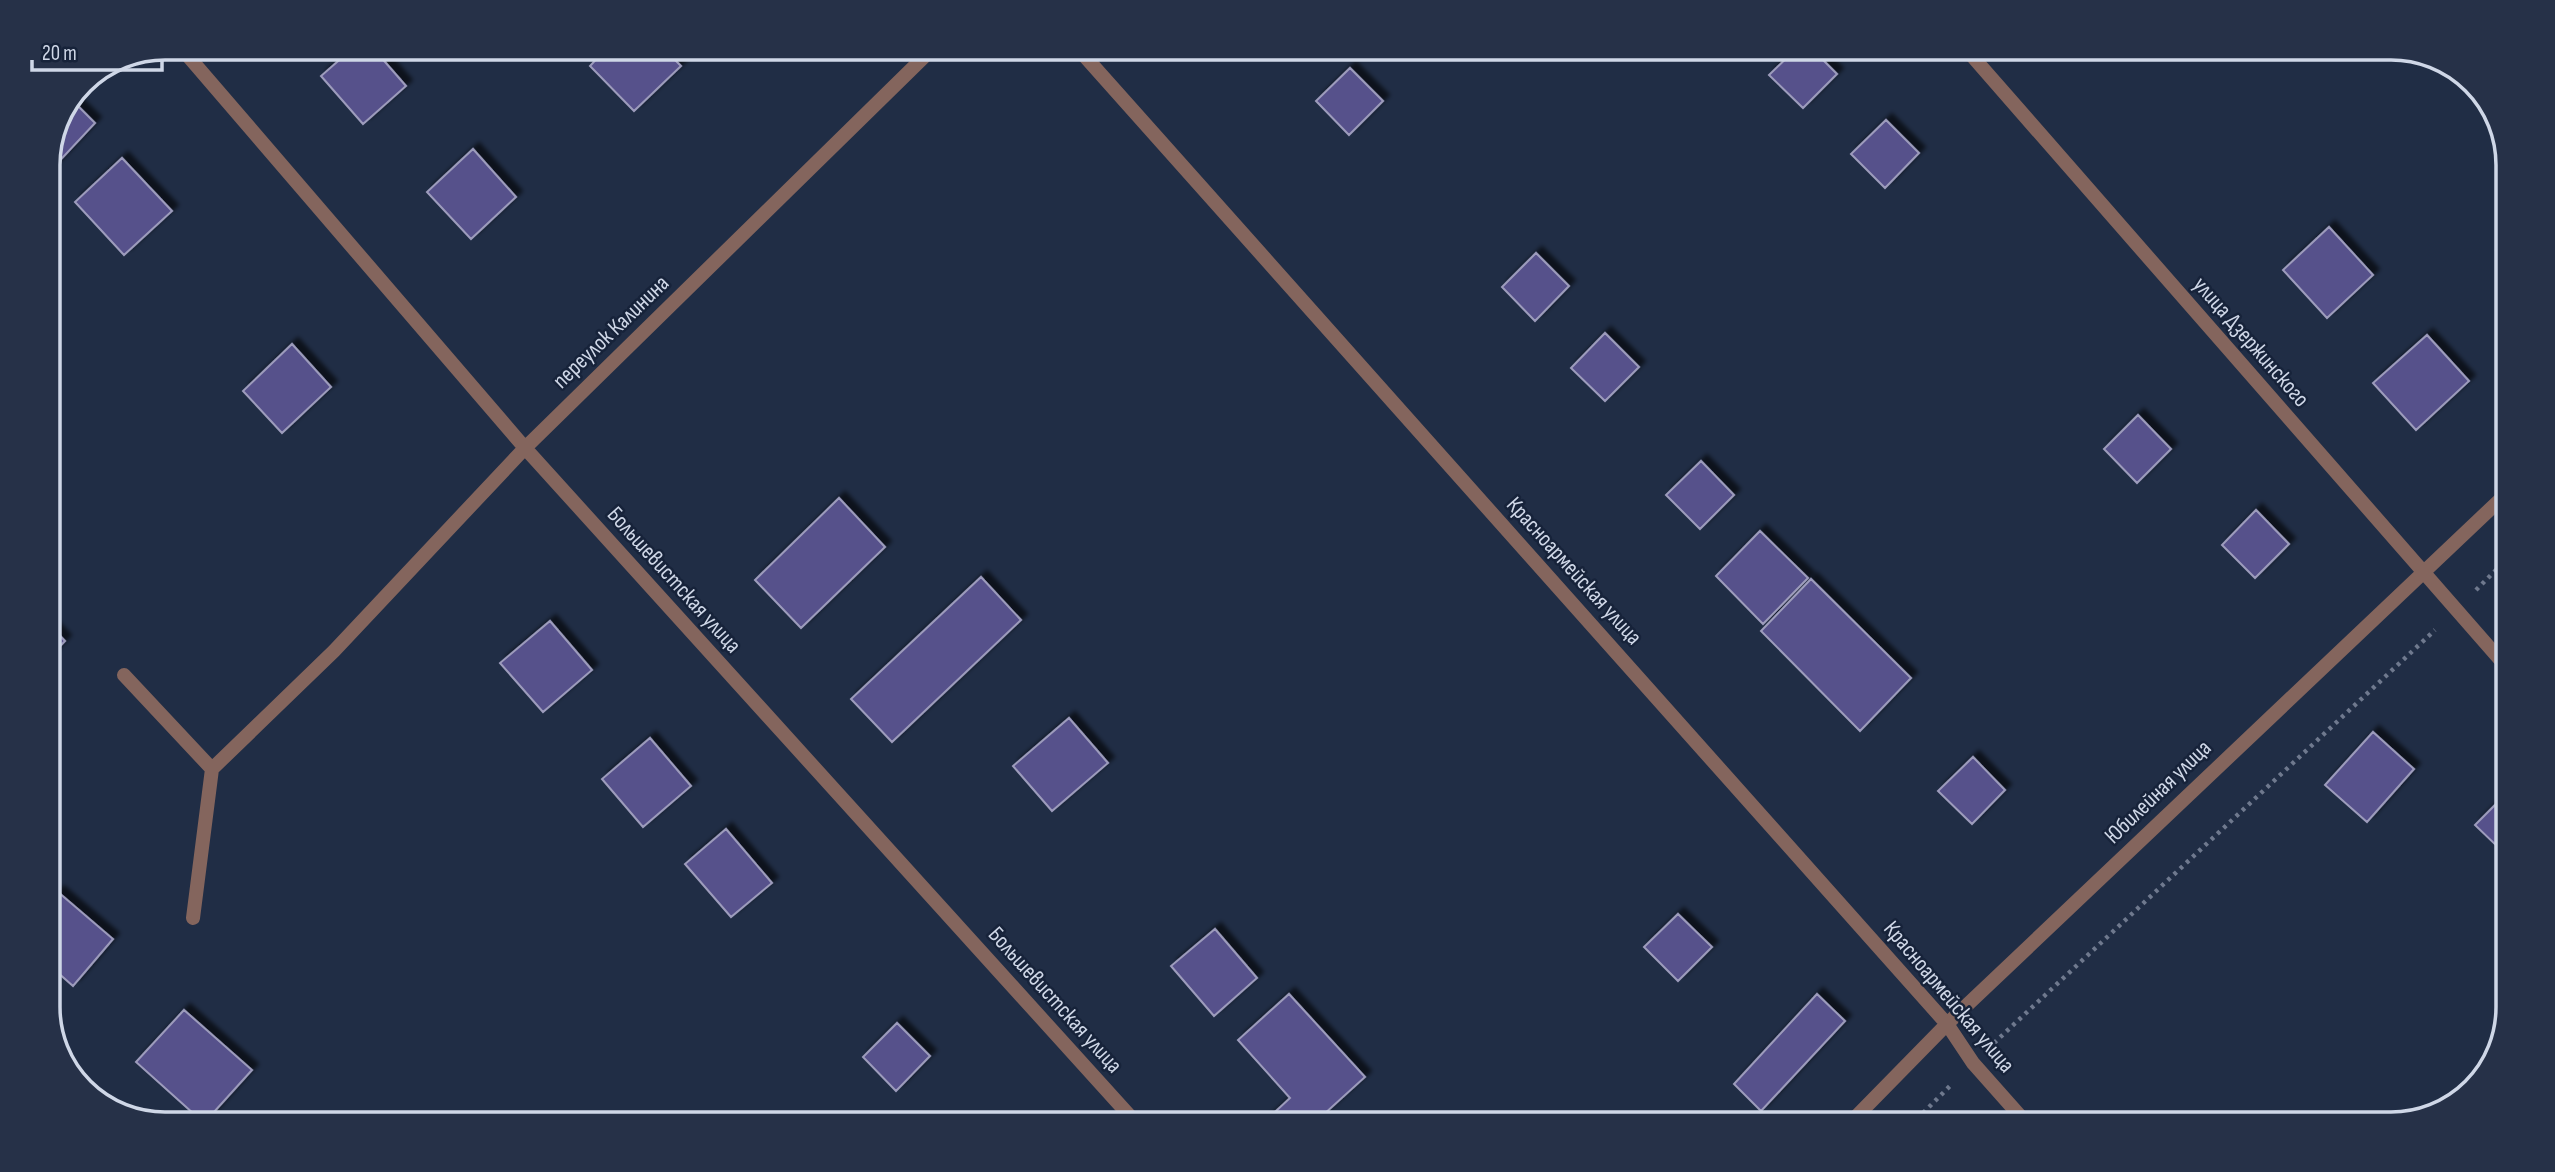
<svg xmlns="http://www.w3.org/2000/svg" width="2555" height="1172" viewBox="0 0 2555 1172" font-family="'Sofia Sans Condensed',sans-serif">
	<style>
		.building { fill: #57518b; stroke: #9d9cbc; stroke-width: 2; filter: url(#shadow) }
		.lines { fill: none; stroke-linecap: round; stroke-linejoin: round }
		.path { stroke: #6f798e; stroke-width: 4.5; stroke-dasharray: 3.5 5; stroke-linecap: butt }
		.street { stroke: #84655d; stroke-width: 14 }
		.labels { text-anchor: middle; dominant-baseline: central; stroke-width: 5; stroke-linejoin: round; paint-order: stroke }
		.street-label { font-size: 23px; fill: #cfd7e7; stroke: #17233a }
		.rim { fill: none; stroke: #cfd7e7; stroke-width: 3.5 }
	</style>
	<defs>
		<filter id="shadow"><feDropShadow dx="6" dy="-6" stdDeviation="2" flood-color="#0009"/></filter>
	</defs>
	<rect width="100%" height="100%" fill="#202d45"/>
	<!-- building -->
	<path class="building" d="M1812,49L1837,74L1803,108L1769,75L1795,50Z
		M601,54H669L681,66L634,111L590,66Z
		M345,55H379L406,86L363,124L321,76Z
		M1350,68L1383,101L1349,135L1316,101Z
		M73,101L95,123L52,169L47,165V158Z
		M1886,120L1919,153L1885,188L1851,154Z
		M473,149L516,197L471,239L427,192Z
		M122,158L172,211L124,255L75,202Z
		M2329,227L2373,275L2327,318L2283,270Z
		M2507,239L2506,261L2496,250Z
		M1536,253L1569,286L1535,321L1502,287Z
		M1605,333L1639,367L1605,401L1571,368Z
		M2427,335L2469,381L2416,430L2373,383Z
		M292,344L331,387L282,433L243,391Z
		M2138,415L2171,449L2137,483L2104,449Z
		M1701,461L1734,495L1700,529L1666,495Z
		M839,498L885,547L801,628L755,580Z
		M2256,510L2289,544L2255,578L2222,545Z
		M1760,531L1808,578L1763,624L1716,576Z
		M981,577L1021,620L892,742L851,699Z
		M1811,579L1911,678L1860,731L1761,631Z
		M550,621L592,670L543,712L500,663Z
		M48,623L65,641L48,659Z
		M1069,718L1108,763L1052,811L1013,766Z
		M2373,732L2414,769L2367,822L2325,785Z
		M650,738L691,786L643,827L602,779Z
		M1973,757L2005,790L1972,824L1938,791Z
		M2501,799V850L2475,825Z
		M726,829L772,883L731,917L685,864Z
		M58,892L113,939L73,986L48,964V904Z
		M1678,914L1712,947L1678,981L1644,947Z
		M1215,929L1257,978L1214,1016L1171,966Z
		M1289,994L1365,1077L1312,1125H1261L1290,1098L1238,1040Z
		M1817,994L1845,1021L1761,1111L1734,1084Z
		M184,1010L252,1070L204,1123L136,1062Z
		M897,1023L930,1056L896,1091L863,1057Z"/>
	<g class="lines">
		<!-- path -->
		<path class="path" d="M2476,590L2503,563
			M1994,1043L2435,630
			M1911,1125L1953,1083"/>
		<!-- street -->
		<path class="street" d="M1966,49L2503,663
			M1081,52L1947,1024L1973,1063L2028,1125
			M188,56L525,448L1138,1125
			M124,675L212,769L334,651L525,448L928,53
			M193,918L212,769
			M1848,1125L1947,1024L2504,496"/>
	</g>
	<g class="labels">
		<!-- street labels -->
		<g class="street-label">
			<text transform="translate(611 332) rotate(-44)">переулок Калинина</text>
			<text transform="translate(2251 342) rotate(49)">улица Дзержинского</text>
			<text transform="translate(1574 571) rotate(48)">Красноармейская улица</text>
			<text transform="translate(674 580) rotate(48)">Большевистская улица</text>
			<text transform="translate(2158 792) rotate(-44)">Юбилейная улица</text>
			<text transform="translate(1949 997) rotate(50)">Красноармейская улица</text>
			<text transform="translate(1055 1000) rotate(48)">Большевистская улица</text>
		</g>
	</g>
	<!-- crop -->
	<path d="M0 0H2555V1172H0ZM165 60H2391A105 105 0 0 1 2496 165V1007A105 105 0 0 1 2391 1112H165A105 105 0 0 1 60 1007V165A105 105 0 0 1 165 60Z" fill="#263148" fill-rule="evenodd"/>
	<path class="rim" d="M165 60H2391A105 105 0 0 1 2496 165V1007A105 105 0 0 1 2391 1112H165A105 105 0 0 1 60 1007V165A105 105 0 0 1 165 60Z"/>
	<!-- scale -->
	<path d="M32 60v10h130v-10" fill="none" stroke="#cfd7e7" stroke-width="3.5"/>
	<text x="42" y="60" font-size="21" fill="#cfd7e7" stroke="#17233a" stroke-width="5" paint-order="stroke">20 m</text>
</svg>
